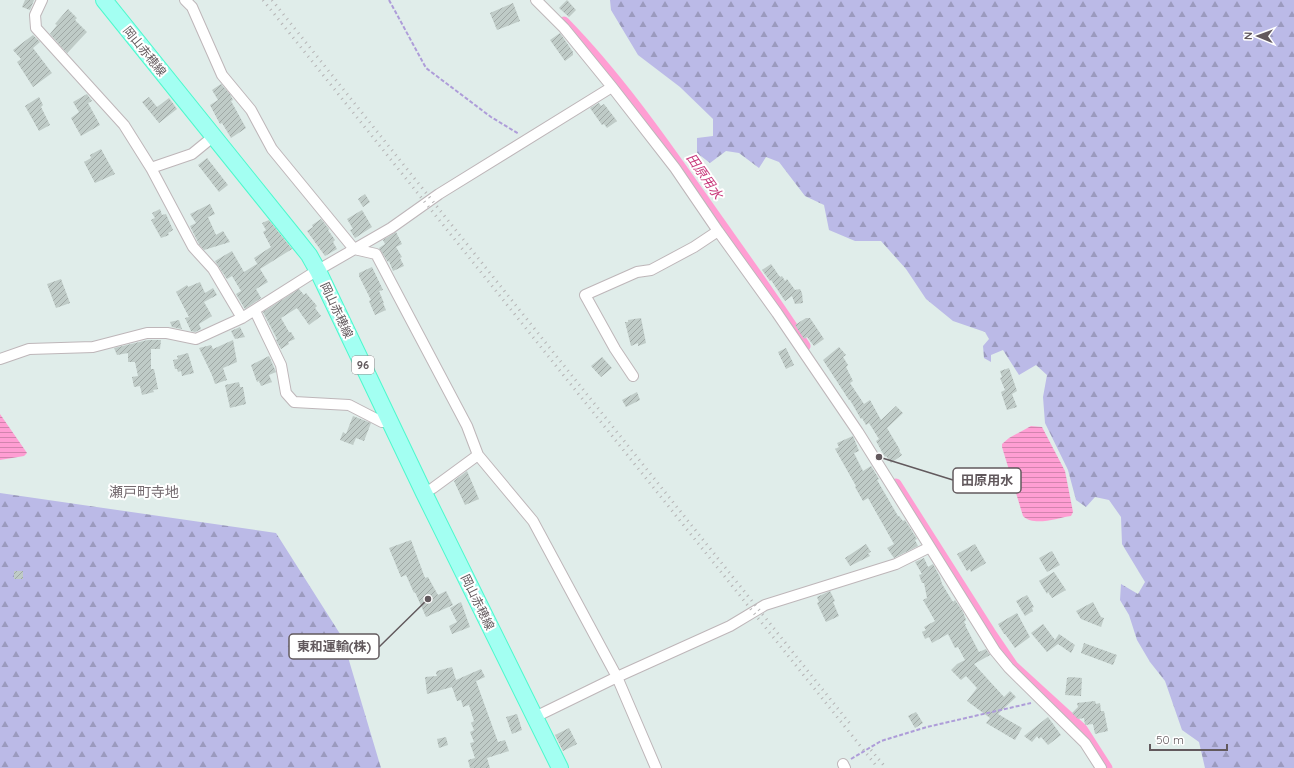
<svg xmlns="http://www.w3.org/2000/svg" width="1294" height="768" viewBox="0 0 1294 768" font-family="Quicksand,'Noto Sans JP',sans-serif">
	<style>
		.forest { fill: url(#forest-firs) }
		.water { fill: url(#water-rules) }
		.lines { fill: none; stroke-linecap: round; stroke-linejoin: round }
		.canal { stroke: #ff9ed3; stroke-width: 11 }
		.building { fill: url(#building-hatch) }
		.minor-casing { stroke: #beb6b9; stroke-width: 12 }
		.primary-casing { stroke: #4df9cd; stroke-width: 18 }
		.path { stroke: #ae9dd9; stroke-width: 2; stroke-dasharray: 4 2; stroke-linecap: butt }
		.minor { stroke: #fff; stroke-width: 10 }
		.primary { stroke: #a3fff2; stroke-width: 16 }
		.rail { stroke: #b5b4b5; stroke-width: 3; stroke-dasharray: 1 5; stroke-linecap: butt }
		.labels { text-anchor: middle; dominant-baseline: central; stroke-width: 4; stroke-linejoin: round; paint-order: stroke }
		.shield { fill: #fff; stroke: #918b8e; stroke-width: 1 }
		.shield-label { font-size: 11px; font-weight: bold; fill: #62595d }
		.street-label { font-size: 12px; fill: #62595d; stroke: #fff }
		.water-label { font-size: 13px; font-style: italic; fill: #c93a7c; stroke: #fff }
		.quarter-label { font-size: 14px; fill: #746a6f; stroke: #fff }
		.leader { fill: none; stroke: #62595d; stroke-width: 1.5 }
		.callout-dot { fill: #62595d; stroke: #fff; stroke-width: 1.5 }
		.callout { fill: #fff; stroke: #62595d; stroke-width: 1.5 }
		.callout-label { font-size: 13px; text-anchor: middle; font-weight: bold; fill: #62595d }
	</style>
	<defs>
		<pattern id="forest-firs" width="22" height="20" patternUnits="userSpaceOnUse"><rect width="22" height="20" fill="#bbbae7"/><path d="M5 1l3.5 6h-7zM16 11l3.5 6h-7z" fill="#9b9abe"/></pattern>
		<pattern id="water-rules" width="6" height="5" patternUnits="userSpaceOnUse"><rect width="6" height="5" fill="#ff9ed3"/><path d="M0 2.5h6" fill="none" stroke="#d284ae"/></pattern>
		<pattern id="building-hatch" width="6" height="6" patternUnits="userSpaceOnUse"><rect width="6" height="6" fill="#bfcbc7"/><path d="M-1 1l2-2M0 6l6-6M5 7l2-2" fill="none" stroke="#9fa8a5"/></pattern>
	</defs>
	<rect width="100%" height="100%" fill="#e0edea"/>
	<!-- forest -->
	<path class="forest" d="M610,0H1294V768H1205L1199,742L1182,730L1165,681L1150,662L1137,640L1129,615L1120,600L1121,584L1138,594L1145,582L1122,544L1121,517L1109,500L1095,497L1086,507L1076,500L1068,470L1045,423L1043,397L1047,375L1036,365L1019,375L1003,350L991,355V362L984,358L983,346L989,339L985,332L953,321L926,299L906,269L881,241H855L829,230L824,205L805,196L779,162L766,157L759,168L739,153L726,151L710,163L697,153V138L713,136V119L680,87L638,55L611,10Z
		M0,493L276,533L342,637L381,768H0Z"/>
	<!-- water -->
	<path class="water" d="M0,414L27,453L24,456L0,460Z
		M1031,426L1042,427L1065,471L1073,512L1071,516C1057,518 1034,527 1023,516L1002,447V444L1009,438Z"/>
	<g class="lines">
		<!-- canal -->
		<path class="canal" d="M564,22C615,74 659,136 701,196C736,246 772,295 805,346
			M896,484L990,632L1013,666L1082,729L1107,768"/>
	</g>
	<!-- building -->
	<path class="building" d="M25,0H34L30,10L22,7Z
		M567,0L576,10L569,17L559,8Z
		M513,3L520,21L497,30L490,13Z
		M68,9L77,18L75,20L87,32L67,53L50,34L57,25L55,24Z
		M560,33L573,52V55L565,61L550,40Z
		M33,35L40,42L33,48L52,73L33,87L17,62L21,59L13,50Z
		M221,84L230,94L233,100L231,101L246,128L231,138L222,123L220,124L210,105L218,100L212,90Z
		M87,94L92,101L88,103L100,125L81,136L71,118L79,112L73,102Z
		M39,97L43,105L41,107L50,125L39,131L25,106Z
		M149,97L157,107L169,98L177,109L159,123L142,102Z
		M599,103L601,106L604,104L617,121L607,128L604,124L602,125L590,108Z
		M101,149L115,174L95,183L84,162L91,158L90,155Z
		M207,158L228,185L219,192L198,165Z
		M365,194L370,202L363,207L358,199Z
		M210,204L215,214L208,217L216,235L223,231L230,242L204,250L199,244L190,226L196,223L190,214Z
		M160,209L162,215L166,214L173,230L168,233L169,235L161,238L151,220L155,218L152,213Z
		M362,210L372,227L355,238L350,230L353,229L347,219Z
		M321,219L329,229L328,230L335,240L333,242L337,249L325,256L307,231L313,227L312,225Z
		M269,220L292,249L260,269L254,258L271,247L263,232L266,230L262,223Z
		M396,232L402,244L396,247L402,257L400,258L404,266L393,271L389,261L388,262L379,248L385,244L383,240Z
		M232,251L244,272L257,264L268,282L256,289L261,298L245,309L236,294L241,291L232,276L227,279L215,261Z
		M771,264L780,277L782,276L785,281L787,279L795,290L800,289L802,293L803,303L795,304L792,296L785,301L771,280L770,281L762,270Z
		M372,267L383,290L379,291L384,303H383L386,310L375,315L369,301L371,300L359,276V273Z
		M61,279L70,303L56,308L47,284Z
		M200,282L205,293L213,288L217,295L204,302L212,316L199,324L201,329L195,332L191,331L185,318L189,317L176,292L187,285L188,287Z
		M299,289L304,295L306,293L317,306L315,308L321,316L309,325L297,308L281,318L289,332H291L295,339L288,342L289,344L281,349L276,340L277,339L263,312Z
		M641,318L646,343L638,346V343L631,346L625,322H628V320Z
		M806,318H810L824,339L814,346L807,337L804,339L795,325Z
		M179,320L182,329L172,327L170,322Z
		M240,327L245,337L235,339L231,331Z
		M148,340H161L160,349H151V369H154L158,389L153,390L154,392L142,395L140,386L134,387L132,377L138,376L135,362H128V353L117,355L114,348Z
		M233,340L237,362L223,368L227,380L215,384L212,375L199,348L211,345L213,349Z
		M839,347L846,355L843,357L848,365L846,367L853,381L850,383L864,404L870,400L881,420L896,406L903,413L887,428L900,450L899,451L902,455L891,463L886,456L885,457L876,441L879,439L869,423L866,425L862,418L861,419L850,400H849L823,360Z
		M786,348L794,365L786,369L778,352Z
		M188,353L194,373L182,376L181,371L178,372L177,369H175L173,360L178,359L177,356Z
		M269,356L276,372L269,375L272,382L261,386L259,381L257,382L251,365Z
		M602,357L612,368L601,377L591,366Z
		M1009,368L1017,391L1012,394L1017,407L1007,410L1001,392L1005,390L1000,378L1002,377L1000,371Z
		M239,382L240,387H243L246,404L230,408L225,385Z
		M637,392L640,400L626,407L622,400Z
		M353,416L371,423L364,441L356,438L353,445L340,440L343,432L346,434Z
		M853,436L859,451L854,453L863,471L871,466L879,479L877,480L898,516H899L903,521L905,520L917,539L915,540L918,546L894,558L887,548L894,544L868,498L863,501L855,487L856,486L835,449L839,447L837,443Z
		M467,471L479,499L465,505L454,481Z
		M411,540L425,578L428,577L438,595L446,591L453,605L426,617L415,592L414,593L406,575L401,577L389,548Z
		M866,544L871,552L868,553L870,556L850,566L845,558Z
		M975,544L986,563L971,572L970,569L967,571L957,554Z
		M1052,551L1060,565L1047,572L1039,558Z
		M924,558L928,567L933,564L940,577L942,584L953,602L955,600L963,612L966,620L964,622L966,625H965L979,652L986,649L990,655L974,664L1004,697L1010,691L1016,697L998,714L1022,728L1015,740L986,723L990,718L967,701L977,688L966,676L961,680L951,670L957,664L965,660L958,647L955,648L948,634L932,643L929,637L925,639L922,632L926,630L924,627L935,621L923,600L927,598L924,583H922L919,575L922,574L915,562Z
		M14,571H23V579H14Z
		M1054,572L1066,590L1052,598L1048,592L1047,594L1039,581Z
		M830,591L835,601L833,602L839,616L826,622L817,603L819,602L817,597Z
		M1027,595L1034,607L1032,608L1033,611L1025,616L1016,601Z
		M461,602L470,627L452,634L449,626L457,622L450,608Z
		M1093,602L1101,617L1104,618L1101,627L1081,619L1076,611Z
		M1017,613L1030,637L1015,648L1005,634H1004L998,624Z
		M1043,624L1055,640L1059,634L1075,645L1071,653L1058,644L1047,652L1031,633Z
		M1084,643L1117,655L1113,665L1081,653Z
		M452,667L456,680L481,669L485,677L476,681L498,742L505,740L509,751L487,758L490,768H470L468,760L475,758L470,743L474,742L470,732L474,730L471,723L474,721L469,705L463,707L461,700L457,701L452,687L427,694L425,677L437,676L436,673L437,671Z
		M1070,677L1082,678L1081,696L1065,695L1067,678Z
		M1095,701L1096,704L1100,703L1101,711H1104L1108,731L1095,734L1093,724L1085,725L1084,718L1078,719L1072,713L1078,707L1077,703Z
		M916,712L923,723L915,728L908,716Z
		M517,714L522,730L512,734L506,717Z
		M1048,717L1061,735L1048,745L1041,737L1039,739L1037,736L1032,742L1024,736Z
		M569,728L577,744L563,751L555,735Z
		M446,737L448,745L439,748L437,739Z"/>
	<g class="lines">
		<defs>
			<path id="minor" d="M42,0L35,15L36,28L124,125L151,168L193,247L213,269L242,318
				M185,0L192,7L222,75L251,110L272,149L354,249L376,254L467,426L478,455L533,521L617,677L656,768
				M536,0L564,28L612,87L675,168L718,231L777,313L858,432L995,651L1009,668L1085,743L1101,768
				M151,168L192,154L214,136
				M255,311L281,365L286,393L294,402L349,405L382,422H390
				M0,359L29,349L93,347L147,333H167L196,339L242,318L313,273L391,228L439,194L612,87
				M633,376L615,349L585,295L637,272L651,270L694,247L718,231
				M424,493L433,488L478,455
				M535,717L617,677L730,626L765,605L896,564L930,547
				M843,764L845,768"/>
			<path id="primary" d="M104,0L297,240L309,255L318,271L424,493L560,768"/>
		</defs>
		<!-- minor casing -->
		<use href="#minor" class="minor-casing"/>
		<!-- primary casing -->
		<use href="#primary" class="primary-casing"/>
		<!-- path -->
		<path class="path" d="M389,0L426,68L491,117L519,134
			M851,759L881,741L927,727L1031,703"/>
		<!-- minor -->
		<use href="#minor" class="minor"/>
		<!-- primary -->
		<use href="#primary" class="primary"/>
		<!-- rail -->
		<path class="rail" d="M263,0L878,768
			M272,0L851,725
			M871,750L886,768"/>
	</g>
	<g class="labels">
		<!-- shield labels -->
		<rect class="shield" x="352" y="356" width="22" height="18" rx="3"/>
		<g class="shield-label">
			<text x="363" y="365">96</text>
		</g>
		<!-- street labels -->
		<g class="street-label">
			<text transform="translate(145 51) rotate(51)">岡山赤穂線</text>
			<text transform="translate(337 310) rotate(65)">岡山赤穂線</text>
			<text transform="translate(478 602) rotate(64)">岡山赤穂線</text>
		</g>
		<!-- water labels -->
		<g class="water-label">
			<text transform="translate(705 176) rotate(55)">田原用水</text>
		</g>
		<!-- quarter labels -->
		<g class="quarter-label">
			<text x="144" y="492">瀬戸町寺地</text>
		</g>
	</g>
	<!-- callouts -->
	<path class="leader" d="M879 457L953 480M428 599L379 647"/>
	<g class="callout-dot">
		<circle cx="879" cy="457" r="4"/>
		<circle cx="428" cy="599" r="4"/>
	</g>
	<g class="callout">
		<rect x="953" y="468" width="68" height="25" rx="4"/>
		<rect x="289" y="634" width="90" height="25" rx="4"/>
	</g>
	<g class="callout-label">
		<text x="987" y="485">田原用水</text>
		<text x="334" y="651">東和運輸(株)</text>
	</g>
	<!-- north arrow -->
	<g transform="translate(1258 36) rotate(271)" stroke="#ffffff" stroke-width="3" paint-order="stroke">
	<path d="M0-3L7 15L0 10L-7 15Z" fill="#62595d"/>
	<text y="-6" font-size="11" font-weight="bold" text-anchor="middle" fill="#62595d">N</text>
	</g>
	<!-- scale -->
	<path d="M1150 744v6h77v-6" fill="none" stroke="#62595d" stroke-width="2"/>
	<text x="1156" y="744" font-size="12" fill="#62595d" stroke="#ffffff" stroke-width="3" paint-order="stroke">50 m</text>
</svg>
